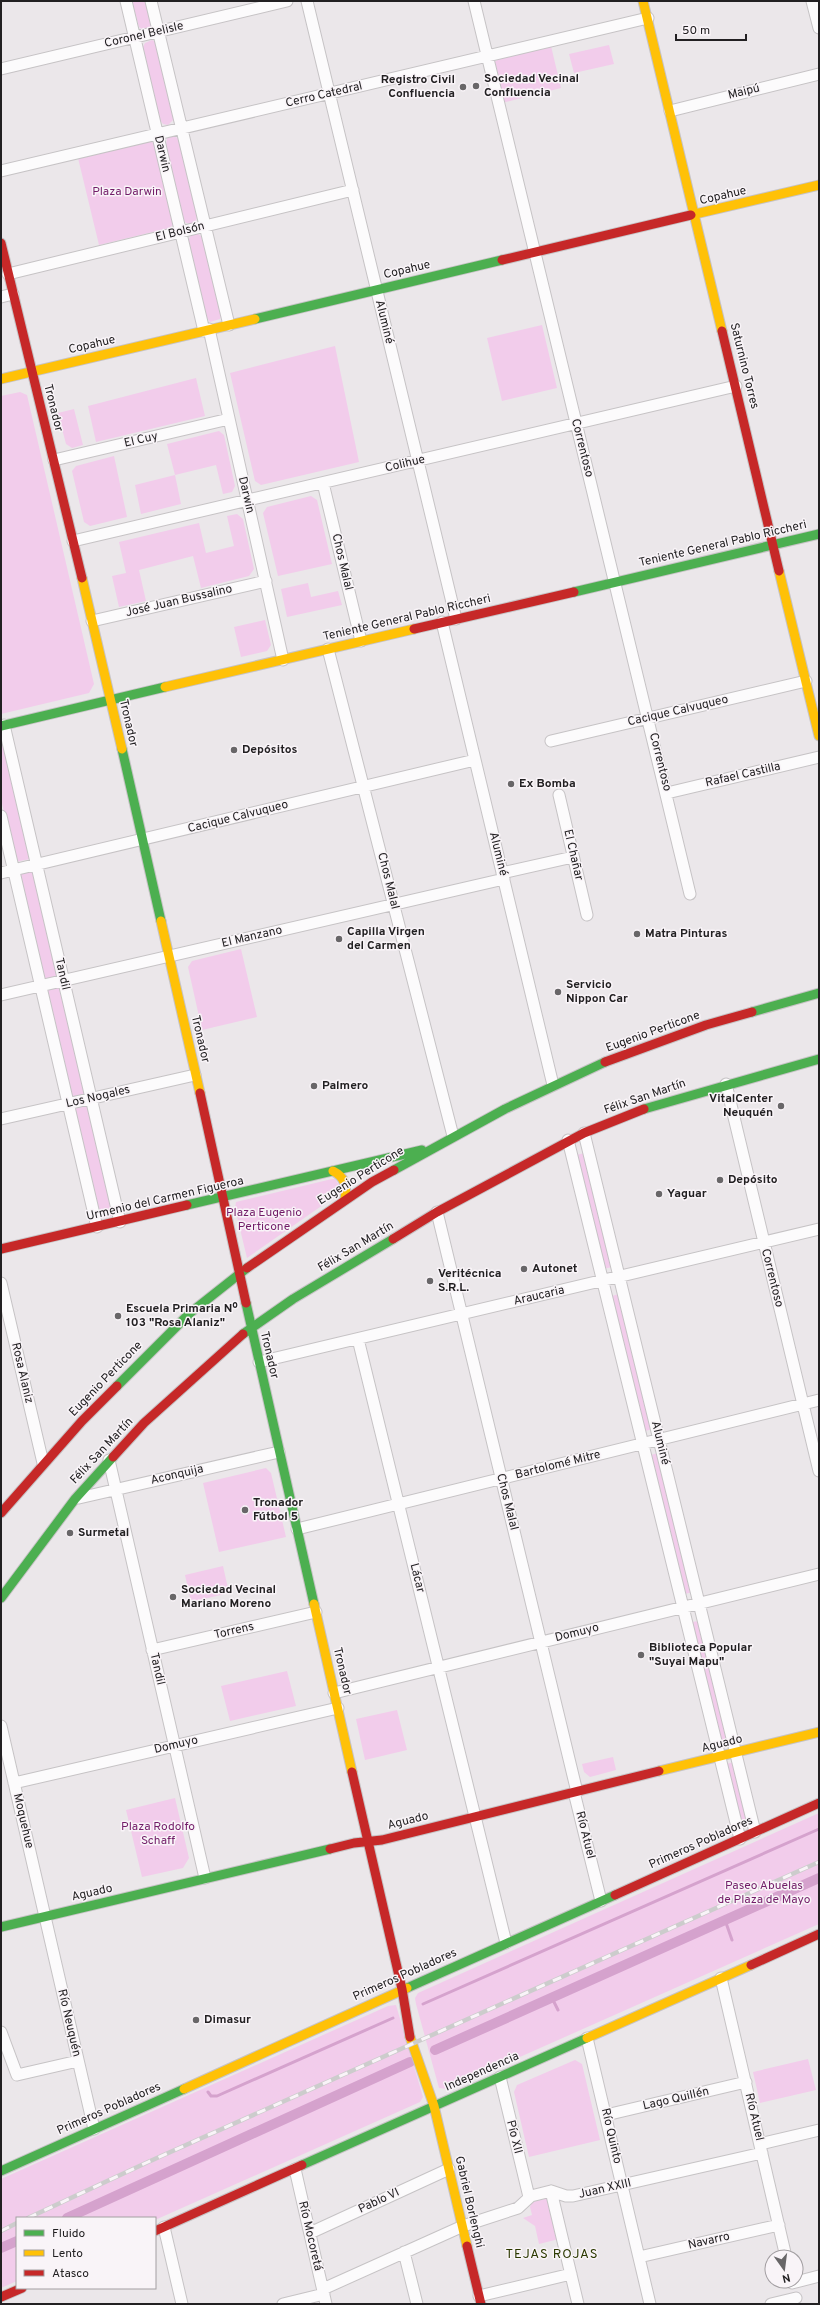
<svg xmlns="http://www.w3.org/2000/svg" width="820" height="2305" viewBox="0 0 820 2305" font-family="Overpass,sans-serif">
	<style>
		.green { fill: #f2cceb }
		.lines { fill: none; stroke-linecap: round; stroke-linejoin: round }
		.stream { stroke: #d5a2cd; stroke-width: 3 }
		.canal { stroke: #d5a2cd; stroke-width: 10 }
		.street-casing { stroke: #c6c3c5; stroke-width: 13 }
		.fast-casing { stroke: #c6c3c5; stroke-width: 11 }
		.slow-casing { stroke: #c6c3c5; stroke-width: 11 }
		.jam-casing { stroke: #c6c3c5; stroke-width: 11 }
		.street { stroke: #fcfbfc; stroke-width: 11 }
		.fast { stroke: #4caf50; stroke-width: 9 }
		.slow { stroke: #ffc107; stroke-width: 9 }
		.jam { stroke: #c62828; stroke-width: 9 }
		.rail-casing { stroke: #ccc; stroke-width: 4.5 }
		.rail { stroke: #f9f4f8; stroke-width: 3; stroke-dasharray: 9; stroke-linecap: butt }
		.poi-dot { fill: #686668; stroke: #f9f4f8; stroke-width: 1.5 }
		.labels { text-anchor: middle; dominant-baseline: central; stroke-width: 3; stroke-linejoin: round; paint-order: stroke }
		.street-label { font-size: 12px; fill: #222022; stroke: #f9f4f8 }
		.poi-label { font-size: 12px; font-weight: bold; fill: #222022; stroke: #f9f4f8; text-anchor: start }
		.park-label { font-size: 12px; fill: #721c68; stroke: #f9f4f8 }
		.neighbourhood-label { font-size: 13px; letter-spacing: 1px; fill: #2b3900; stroke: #f9f4f8 }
	</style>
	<rect width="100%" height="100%" fill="#ebe7ea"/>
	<!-- green -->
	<path class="green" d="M132,1H147L152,24L150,28L143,30L139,27Z
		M152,40L156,42L174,119L168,125L163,124L160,120L143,47L145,43Z
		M609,45L614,64L574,73L569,54Z
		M551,46L561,88L502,103L494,62L499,59Z
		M172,136L178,138L197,216L196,221L191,224L186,223L183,219L166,145L167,138Z
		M150,141L155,144L173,225L169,228L99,245L78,158Z
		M197,233L202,237L221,315L220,319L210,322L207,318L188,240L192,234Z
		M542,325L557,388L502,401L487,338Z
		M335,346L359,462L261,485L255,481L230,373Z
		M196,378L205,416L96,442L88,406Z
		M20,392L27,395L94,684L89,693L1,714V396Z
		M74,409L83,445L72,448L66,444L58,413Z
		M219,431L224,435L235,486L232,492L223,494L216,465L175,475L181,504L141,514L135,485L175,475L167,444Z
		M114,456L127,517L90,526L84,522L72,471L76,466Z
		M311,496L317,500L332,564L278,576L263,513L267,507Z
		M237,514L243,519L254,569L249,576L201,588L193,556L139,570L146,601L119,607L112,576L126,573L119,542L199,523L206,553L234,546L227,516Z
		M308,583L311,597L338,591L342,605L287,617L281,589Z
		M265,620L271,645L267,651L241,657L234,627Z
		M3,736L30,859L15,862L1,799V737Z
		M33,871L58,977L43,981L18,874Z
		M241,949L257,1017L202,1030L188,967L192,961Z
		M60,987L85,1094L71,1097L46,990Z
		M88,1106L114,1215L99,1219L73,1109Z
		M585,1153L612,1267L603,1269L576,1155Z
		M332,1179H335L343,1191L247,1258L235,1208L236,1202Z
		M619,1294L653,1429L645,1431L612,1296Z
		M658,1453L693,1592L685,1594L651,1455Z
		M266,1468L271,1473L286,1537L219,1552L203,1483Z
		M223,1566L229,1593L191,1602L185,1575Z
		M699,1621L728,1741L722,1743L692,1622Z
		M287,1671L296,1706L230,1721L221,1686Z
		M397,1710L407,1750L365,1760L356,1719Z
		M613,1757L616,1770L590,1777L584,1772L582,1764Z
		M734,1762L748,1823L741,1824L726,1764Z
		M175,1798L189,1858L183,1868L142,1877L126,1810Z
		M819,1813V1924L448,2089L439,2088L416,2004L415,1998L418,1993Z
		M396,2005L423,2097L420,2102L155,2220V2218H17V2281L1,2288V2179L388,2006Z
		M808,2059L816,2090L760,2103L753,2072Z
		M575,2060L582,2064L600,2140L529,2157L514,2092L517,2085Z
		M545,2199H548L559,2239L539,2244L535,2226L523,2218L532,2215L530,2207L532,2202Z"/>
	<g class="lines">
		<!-- stream -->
		<path class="stream" d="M725,1920L732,1940
			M552,1998L558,2010
			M423,2004L819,1829
			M208,2092L211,2096H217L393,2018"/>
		<!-- canal -->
		<path class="canal" d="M435,2050L819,1878
			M67,2218L410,2062
			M1,2248L17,2241"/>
		<defs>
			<path id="street" d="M126,1L204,331
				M151,1L229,325
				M307,1L456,619
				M474,1L690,894
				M812,1L819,28
				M1,69L287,1
				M670,111L819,74
				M1,171L648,18
				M8,274L353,190
				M1,297L13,294
				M209,329L283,660
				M54,460L229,419
				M323,483L361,641
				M73,541L736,386
				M92,621L266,581
				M442,622L553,1085
				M328,649L453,1136
				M4,725L120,1222
				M551,741L806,681
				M667,793L819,757
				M559,795L587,915
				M1,816L97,1227
				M1,873L475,760
				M502,873L573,857
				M1,995L504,879
				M726,1084L819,1471
				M1,1119L195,1075
				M584,1133L755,1832
				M568,1140L740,1839
				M437,1212L577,1792
				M1,1283L43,1463
				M358,1339L506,1943
				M259,1362L819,1229
				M109,1460L205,1878
				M79,1498L279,1452
				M297,1529L819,1400
				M152,1650L316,1612
				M334,1693L819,1574
				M1,1726L94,2129
				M14,1783L338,1708
				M574,1792L601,1901
				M721,1978L786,2257
				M1,2032L17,2075L78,2061
				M587,2038L650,2304
				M500,2077L529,2197
				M606,2115L746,2082
				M760,2144L819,2130
				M295,2169L326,2304
				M551,2191L578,2304
				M164,2227L182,2304
				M310,2233L449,2169
				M404,2252L417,2304
				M639,2257L779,2225
				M792,2283L819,2276
				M323,2289L463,2226L518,2208L531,2196L551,2191L566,2196H573L762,2153
				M479,2296L571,2274
				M283,2304L324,2294
				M771,2304L796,2298"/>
			<path id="fast" d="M255,319L502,260
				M574,592L819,534
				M1,726L165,687
				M122,749L161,921
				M752,1012L819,993
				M644,1109L819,1059
				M394,1170L505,1109L605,1062
				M187,1205L422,1150
				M246,1303L314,1604
				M243,1334L293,1299L393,1239
				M117,1386L190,1313L247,1268
				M1,1598L75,1499L113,1457
				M1,1927L330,1849
				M407,1988L615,1895
				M302,2165L587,2038
				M1,2171L184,2089"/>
			<path id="slow" d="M643,1L722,331
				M691,215L819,185
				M1,379L255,319
				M779,571L819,736
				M82,578L122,749
				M165,687L414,629
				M161,921L200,1093
				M333,1171C345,1177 347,1186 345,1199
				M314,1604L352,1772
				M659,1771L819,1732
				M410,2037L434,2106L467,2246
				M587,2038L751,1965
				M184,2089L407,1988"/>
			<path id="jam" d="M1,243L82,578
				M502,260L691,215
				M722,331L779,571
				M414,629L574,592
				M605,1062L706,1025L752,1012
				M200,1093L246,1303
				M393,1239L437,1212L584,1133L644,1109
				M1,1249L187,1205
				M247,1268L372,1182L394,1170
				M113,1457L144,1423L243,1334
				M1,1513L82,1421L117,1386
				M352,1772L402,1989L410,2037
				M330,1849L354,1843L382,1840L659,1771
				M615,1895L819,1803
				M751,1965L819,1934
				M155,2231L302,2165
				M467,2246L481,2304
				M1,2297L22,2288"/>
		</defs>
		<!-- street casing -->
		<use href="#street" class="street-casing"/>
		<!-- fast casing -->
		<use href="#fast" class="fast-casing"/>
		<!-- slow casing -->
		<use href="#slow" class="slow-casing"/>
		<!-- jam casing -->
		<use href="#jam" class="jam-casing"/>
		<!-- street -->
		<use href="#street" class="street"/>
		<!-- fast -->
		<use href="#fast" class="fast"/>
		<!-- slow -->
		<use href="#slow" class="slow"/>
		<!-- jam -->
		<use href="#jam" class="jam"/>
		<defs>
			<path id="rail" d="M28,2218L148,2162L819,1862
				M1,2231L17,2223"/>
		</defs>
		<!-- rail casing -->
		<use href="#rail" class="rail-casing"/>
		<!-- rail -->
		<use href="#rail" class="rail"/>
	</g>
	<!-- markers -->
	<g class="poi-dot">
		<circle cx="476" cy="86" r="4"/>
		<circle cx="463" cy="87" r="4"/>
		<circle cx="234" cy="750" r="4"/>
		<circle cx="511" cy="784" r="4"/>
		<circle cx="637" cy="934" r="4"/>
		<circle cx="339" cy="939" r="4"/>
		<circle cx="558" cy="992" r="4"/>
		<circle cx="314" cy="1086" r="4"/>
		<circle cx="781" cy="1106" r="4"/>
		<circle cx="720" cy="1180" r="4"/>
		<circle cx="659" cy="1194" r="4"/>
		<circle cx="524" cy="1269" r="4"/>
		<circle cx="430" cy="1281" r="4"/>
		<circle cx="118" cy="1316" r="4"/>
		<circle cx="245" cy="1510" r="4"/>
		<circle cx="70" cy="1533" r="4"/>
		<circle cx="173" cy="1597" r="4"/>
		<circle cx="641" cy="1655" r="4"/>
		<circle cx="196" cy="2020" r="4"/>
	</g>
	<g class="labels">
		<!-- street labels -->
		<g class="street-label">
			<text transform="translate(144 35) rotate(-13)">Coronel Belisle</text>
			<text transform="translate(744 92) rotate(-14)">Maipú</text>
			<text transform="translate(324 95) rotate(-13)">Cerro Catedral</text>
			<text transform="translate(162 154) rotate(77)">Darwin</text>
			<text transform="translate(723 196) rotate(-13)">Copahue</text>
			<text transform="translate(180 232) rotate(-14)">El Bolsón</text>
			<text transform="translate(407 270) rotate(-13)">Copahue</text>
			<text transform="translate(384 322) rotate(76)">Aluminé</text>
			<text transform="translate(92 345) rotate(-13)">Copahue</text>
			<text transform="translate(744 366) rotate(76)">Saturnino Torres</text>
			<text transform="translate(53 408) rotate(76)">Tronador</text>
			<text transform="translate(141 440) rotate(-13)">El Cuy</text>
			<text transform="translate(582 448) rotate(76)">Correntoso</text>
			<text transform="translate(405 464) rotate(-13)">Colihue</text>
			<text transform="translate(246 495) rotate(77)">Darwin</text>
			<text transform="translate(723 544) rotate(-13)">Teniente General Pablo Riccheri</text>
			<text transform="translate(342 562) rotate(77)">Chos Malal</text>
			<text transform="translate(179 601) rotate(-13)">José Juan Bussalino</text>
			<text transform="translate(407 618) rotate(-13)">Teniente General Pablo Riccheri</text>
			<text transform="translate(678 711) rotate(-13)">Cacique Calvuqueo</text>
			<text transform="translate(128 723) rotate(77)">Tronador</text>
			<text transform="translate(660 762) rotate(76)">Correntoso</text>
			<text transform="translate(743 775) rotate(-13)">Rafael Castilla</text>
			<text transform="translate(238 817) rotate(-14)">Cacique Calvuqueo</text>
			<text transform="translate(498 854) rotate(76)">Aluminé</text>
			<text transform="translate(573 855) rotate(77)">El Chañar</text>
			<text transform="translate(388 881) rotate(76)">Chos Malal</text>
			<text transform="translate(252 937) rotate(-13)">El Manzano</text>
			<text transform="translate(62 974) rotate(77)">Tandil</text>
			<text transform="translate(653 1032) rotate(-20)">Eugenio Perticone</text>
			<text transform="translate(200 1039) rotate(77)">Tronador</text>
			<text transform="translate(98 1097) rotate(-13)">Los Nogales</text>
			<text transform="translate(645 1097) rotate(-19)">Félix San Martín</text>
			<text transform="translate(361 1176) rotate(-32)">Eugenio Perticone</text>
			<text transform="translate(165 1199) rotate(-13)">Urmenio del Carmen Figueroa</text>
			<text transform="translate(356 1247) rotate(-31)">Félix San Martín</text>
			<text transform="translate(772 1278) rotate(76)">Correntoso</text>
			<text transform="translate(539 1296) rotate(-13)">Araucaria</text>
			<text transform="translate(269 1355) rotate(77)">Tronador</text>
			<text transform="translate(22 1373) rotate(77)">Rosa Alaniz</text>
			<text transform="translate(106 1379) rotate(-46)">Eugenio Perticone</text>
			<text transform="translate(660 1443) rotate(76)">Aluminé</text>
			<text transform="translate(102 1451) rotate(-47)">Félix San Martín</text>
			<text transform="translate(558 1465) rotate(-14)">Bartolomé Mitre</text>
			<text transform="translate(177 1475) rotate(-13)">Aconquija</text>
			<text transform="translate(507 1502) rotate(76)">Chos Malal</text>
			<text transform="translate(417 1578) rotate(76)">Lácar</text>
			<text transform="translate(234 1631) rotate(-13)">Torrens</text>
			<text transform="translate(577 1633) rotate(-14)">Domuyo</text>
			<text transform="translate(157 1669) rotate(77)">Tandil</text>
			<text transform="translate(342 1671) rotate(77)">Tronador</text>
			<text transform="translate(722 1744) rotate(-14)">Aguado</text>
			<text transform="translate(176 1745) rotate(-13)">Domuyo</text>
			<text transform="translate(23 1821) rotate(77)">Moquehue</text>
			<text transform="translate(408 1821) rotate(-14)">Aguado</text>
			<text transform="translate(585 1835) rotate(76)">Río Atuel</text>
			<text transform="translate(701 1843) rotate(-24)">Primeros Pobladores</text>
			<text transform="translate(92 1893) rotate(-13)">Aguado</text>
			<text transform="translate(405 1975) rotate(-24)">Primeros Pobladores</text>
			<text transform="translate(69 2023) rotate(77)">Río Neuquén</text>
			<text transform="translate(482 2072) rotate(-24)">Independencia</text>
			<text transform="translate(676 2099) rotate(-13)">Lago Quillén</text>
			<text transform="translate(109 2109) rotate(-24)">Primeros Pobladores</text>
			<text transform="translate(754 2117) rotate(77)">Río Atuel</text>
			<text transform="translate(611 2136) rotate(77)">Río Quinto</text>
			<text transform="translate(514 2137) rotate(76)">Pío XII</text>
			<text transform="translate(605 2189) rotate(-13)">Juan XXIII</text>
			<text transform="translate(379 2201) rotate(-25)">Pablo VI</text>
			<text transform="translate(469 2202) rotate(77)">Gabriel Borlenghi</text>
			<text transform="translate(310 2236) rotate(77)">Río Mocoretá</text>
			<text transform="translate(709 2241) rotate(-13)">Navarro</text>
		</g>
		<!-- poi labels -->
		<g class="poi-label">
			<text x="484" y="79">Sociedad Vecinal<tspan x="484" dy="14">Confluencia</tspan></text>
			<text x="455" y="80" text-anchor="end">Registro Civil<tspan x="455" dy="14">Confluencia</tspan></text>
			<text x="242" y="750">Depósitos</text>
			<text x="519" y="784">Ex Bomba</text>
			<text x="347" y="932">Capilla Virgen<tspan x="347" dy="14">del Carmen</tspan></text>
			<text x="645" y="934">Matra Pinturas</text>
			<text x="566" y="985">Servicio<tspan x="566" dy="14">Nippon Car</tspan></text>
			<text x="322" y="1086">Palmero</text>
			<text x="773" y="1099" text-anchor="end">VitalCenter<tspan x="773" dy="14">Neuquén</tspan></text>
			<text x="728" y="1180">Depósito</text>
			<text x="667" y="1194">Yaguar</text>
			<text x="532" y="1269">Autonet</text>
			<text x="438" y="1274">Veritécnica<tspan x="438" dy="14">S.R.L.</tspan></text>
			<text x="126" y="1309">Escuela Primaria Nº<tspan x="126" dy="14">103 "Rosa Alaniz"</tspan></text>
			<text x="253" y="1503">Tronador<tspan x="253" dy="14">Fútbol 5</tspan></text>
			<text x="78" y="1533">Surmetal</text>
			<text x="181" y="1590">Sociedad Vecinal<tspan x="181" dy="14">Mariano Moreno</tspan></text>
			<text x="649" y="1648">Biblioteca Popular<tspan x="649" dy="14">"Suyai Mapu"</tspan></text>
			<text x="204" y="2020">Dimasur</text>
		</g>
		<!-- park labels -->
		<g class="park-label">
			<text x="127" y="192">Plaza Darwin</text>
			<text x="264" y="1213">Plaza Eugenio<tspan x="264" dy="14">Perticone</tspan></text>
			<text x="158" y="1827">Plaza Rodolfo<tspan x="158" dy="14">Schaff</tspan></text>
			<text x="764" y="1886">Paseo Abuelas<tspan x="764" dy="14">de Plaza de Mayo</tspan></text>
		</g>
		<!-- neighbourhood labels -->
		<g class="neighbourhood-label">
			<text x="552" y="2255">TEJAS ROJAS</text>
		</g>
	</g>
	<!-- border -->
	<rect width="820" height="2305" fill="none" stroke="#222022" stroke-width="4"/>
	<!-- legend -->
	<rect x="16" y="2217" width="140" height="72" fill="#f9f4f8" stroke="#a39fa2"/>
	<rect x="24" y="2230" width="20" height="6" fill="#4caf50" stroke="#a39fa2"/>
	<text x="52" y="2237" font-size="12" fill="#222022">Fluido</text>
	<rect x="24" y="2250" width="20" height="6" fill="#ffc107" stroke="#a39fa2"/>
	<text x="52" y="2257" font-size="12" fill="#222022">Lento</text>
	<rect x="24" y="2270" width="20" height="6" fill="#c62828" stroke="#a39fa2"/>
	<text x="52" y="2277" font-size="12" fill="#222022">Atasco</text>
	<!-- north arrow -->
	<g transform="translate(784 2269) rotate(166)"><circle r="19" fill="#f9f4f8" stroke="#a39fa2"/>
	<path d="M0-3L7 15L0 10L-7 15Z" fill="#686668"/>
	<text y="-6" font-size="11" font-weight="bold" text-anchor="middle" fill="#222022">N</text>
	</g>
	<!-- scale -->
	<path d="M676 34v6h70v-6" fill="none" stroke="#222022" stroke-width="2"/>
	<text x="682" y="34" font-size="12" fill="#222022" stroke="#f9f4f8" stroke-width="3" paint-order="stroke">50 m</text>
</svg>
